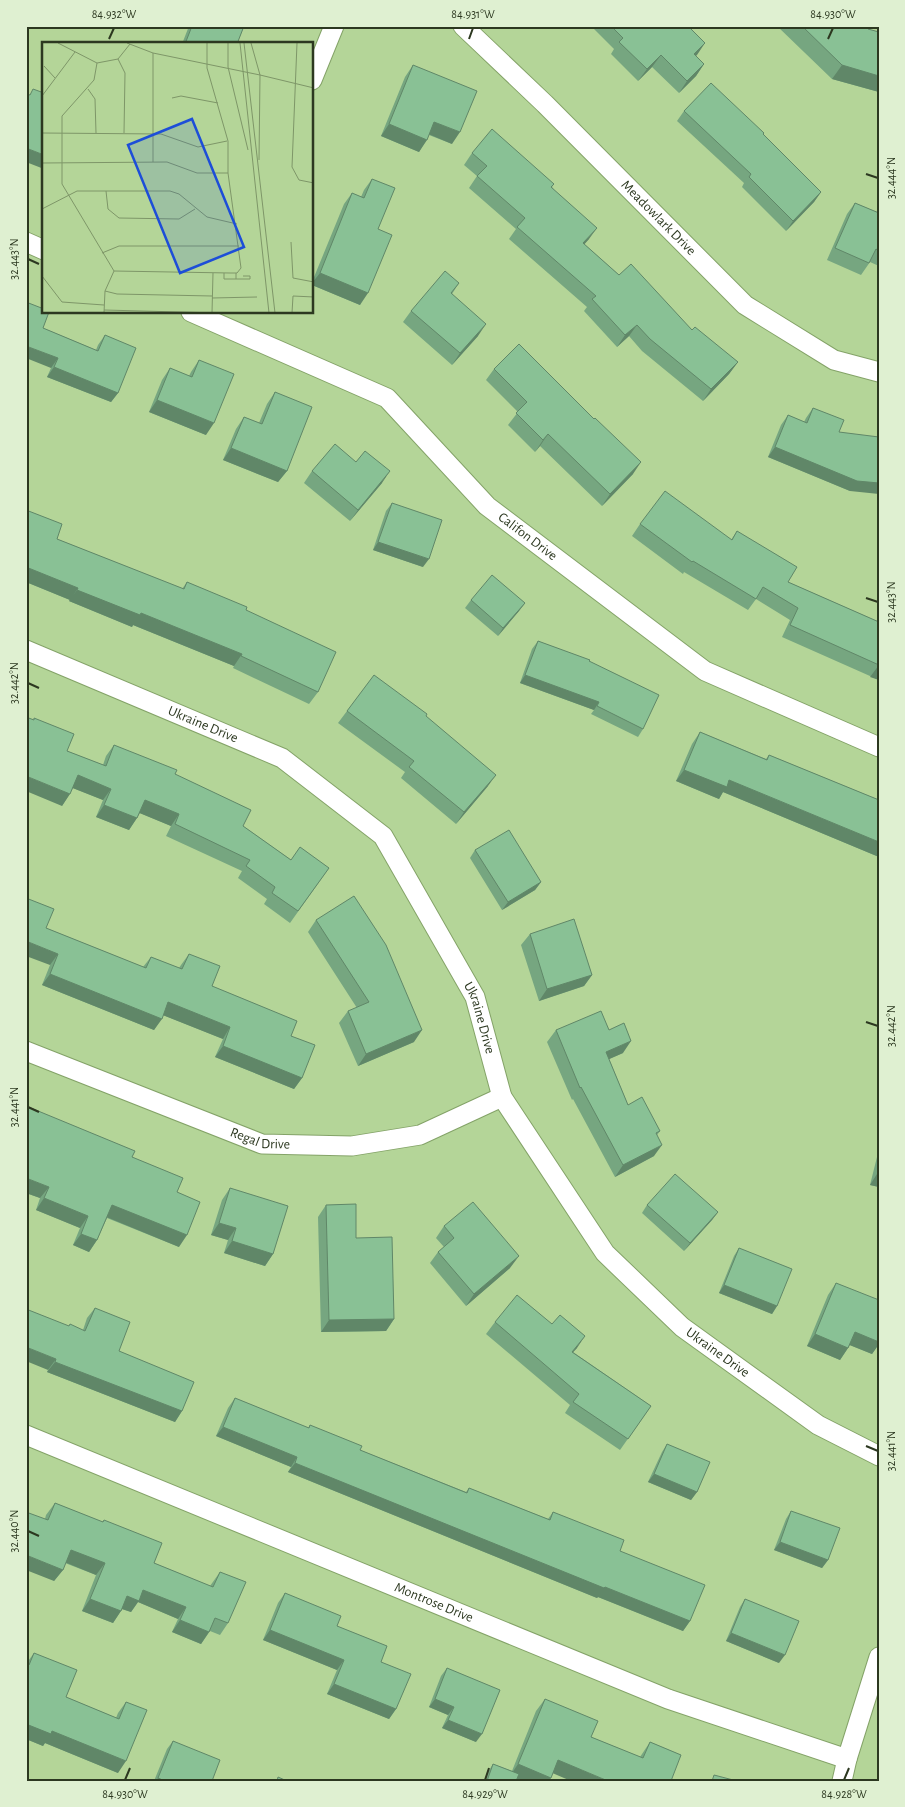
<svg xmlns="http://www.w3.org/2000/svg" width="905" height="1807" viewBox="0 0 905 1807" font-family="'Alegreya Sans',sans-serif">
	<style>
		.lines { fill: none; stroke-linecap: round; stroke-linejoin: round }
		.street-casing { stroke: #84a368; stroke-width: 21 }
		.street { stroke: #fff; stroke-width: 19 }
		.wall { fill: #76a680 }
		.shaded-wall { fill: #608768 }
		.building { fill: #89c195; stroke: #608768 }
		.ticks { fill: none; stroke: #2c3820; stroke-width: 2 }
		.labels { text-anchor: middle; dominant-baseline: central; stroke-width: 4; stroke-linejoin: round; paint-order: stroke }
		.street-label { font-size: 14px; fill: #2c3820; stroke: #dff0d1 }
		.inset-road { fill: none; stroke: #7e9668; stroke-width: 1 }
		.view { fill: #1d4ed8; fill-opacity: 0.15; stroke: #1d4ed8; stroke-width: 2.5 }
		.inset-edge { fill: none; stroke: #2c3820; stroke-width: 2.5 }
		.neatline { fill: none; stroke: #2c3820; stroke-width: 2 }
		.ticks-label { font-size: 12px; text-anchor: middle; fill: #2c3820 }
	</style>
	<rect width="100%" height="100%" fill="#b4d598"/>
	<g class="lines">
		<defs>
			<g id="street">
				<path id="s1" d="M463,26L545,104L745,305L834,360L879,372"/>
				<path d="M312,80L334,26"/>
				<path d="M26,242L44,250"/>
				<path id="s2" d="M191,312L387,398L487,506L705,671L879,747"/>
				<path id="s3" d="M26,650L282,758L383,836L475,997L502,1097L605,1253L682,1327L818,1425L879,1456"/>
				<path id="s4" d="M26,1051L262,1144L352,1146L420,1135L502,1097"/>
				<path id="s5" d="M26,1435L668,1699L847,1759"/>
				<path d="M842,1781L847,1759L879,1657"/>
			</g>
		</defs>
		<!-- street casing -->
		<use href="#street" class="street-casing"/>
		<!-- street -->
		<use href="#street" class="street"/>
	</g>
	<!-- wall -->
	<path class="wall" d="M189,26H244L237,44H182Z
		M591,26H688L696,56L704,64L696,76L679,93L652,67L638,81L611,54L614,49Z
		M777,26H865L868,29L879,32V92L832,79Z
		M413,65L452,144L429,135L419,152L381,136L405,77Z
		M684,111L763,134L821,192L814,202L786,231L742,187L744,183L677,121Z
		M472,153L554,184L552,187L589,239L584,244L619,275L692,330L738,362L729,374L703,401L642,351L629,336L617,347L584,311L587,307L509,239L516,229L469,188L477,176L464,165Z
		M372,179L378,229L360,305L312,285V282L344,204L352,193L361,197L364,190Z
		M855,203L879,213V266L870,262L861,275L827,260L847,214Z
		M459,283L452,294L478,336L452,365L403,322L411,311Z
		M43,328L96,350L98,345L105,335L118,393L111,402L47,377L51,368Z
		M199,360L206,435L149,412L162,380L170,368L189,376L191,372Z
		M494,369L633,474L602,506L540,446L535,452L508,425L518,412L486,380Z
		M275,392L287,471L278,482L223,460L236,429L244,417L259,423L267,404Z
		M813,408L839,432L850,491L768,457L781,425L788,415L804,422L806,418Z
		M312,471L382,483L350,521L304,483Z
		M392,503L423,567L373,550L386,511Z
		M26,510L57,539L182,589L187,582L246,610L318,692L309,704L233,668L234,666L133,625L132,627L69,601L70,600L26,582Z
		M640,524L731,540L737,531L788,582L879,622V680L782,637L790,620L756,599L748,610L684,572L683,574L632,536Z
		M471,600L525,603L519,611L498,636L465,608Z
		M538,641L589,661L643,729L638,737L591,714L594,710L520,683L532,649Z
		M347,711L488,786L456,824L401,778L405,772L338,723Z
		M700,732L766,759L769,755L879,800V857L723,792L719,799L676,781L692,744Z
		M114,745L175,774L243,826L291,860L329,868L290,923L264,904L267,899L238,878L242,871L166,836L171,826L140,813L129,830L96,817L103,800L73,788L62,806L67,751L103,765L106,756Z
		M475,850L541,882L535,890L502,910L470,858Z
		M316,920L414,1042L358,1066L339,1023L348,1011L357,1008L308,932Z
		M46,928L143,967L151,957L179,968L181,965L189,954L212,986L291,1036L302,1078L294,1089L215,1057L223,1039L163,1015L154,1030L42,985L50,965Z
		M530,934L592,975L584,986L539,1001L521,945Z
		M556,1030H609L623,1053L609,1059L628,1105L660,1131L657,1135L654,1156L615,1177L573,1099L572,1100L547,1042Z
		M879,1149V1187L870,1185Z
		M132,1157L177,1192L179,1247L107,1218L97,1240L89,1252L73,1245L80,1228L36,1210L40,1198L26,1193Z
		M230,1188L273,1254L265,1266L224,1253L228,1240L211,1235L222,1200Z
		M326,1205L356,1238L394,1319L386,1331L321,1332L318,1217Z
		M647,1205L718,1212L712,1220L684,1251L642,1213Z
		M444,1226L510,1268L466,1306L430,1263L438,1252L444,1247L436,1238Z
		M739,1248L777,1306L772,1314L719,1293L734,1256Z
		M836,1283L879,1342V1344L872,1354L850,1345L840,1360L807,1346L828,1295Z
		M95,1308L119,1351L182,1411L175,1422L47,1372L68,1326L83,1330L87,1318Z
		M495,1322L577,1348L573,1352L651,1406L620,1450L565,1413L570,1405L486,1334Z
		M235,1398L308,1428L310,1425L360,1450L466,1492L469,1488L548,1519L553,1512L620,1551L690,1621L683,1631L598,1597L597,1598L288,1472L291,1467L216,1436L228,1408Z
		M667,1444L697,1492L691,1500L648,1482L662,1452Z
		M55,1503L102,1522L104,1520L154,1563L210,1586L220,1572L228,1623L220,1635L210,1631L201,1644L172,1632L178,1619L138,1602L131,1612L122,1609L113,1623L82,1611L96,1575L65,1563L63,1570L54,1581L45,1519L46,1515Z
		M791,1511L828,1560L822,1568L774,1550L786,1519Z
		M285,1593L337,1626L381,1662L396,1709L389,1719L327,1694L337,1670L263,1640L278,1603Z
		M745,1599L779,1663L726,1641L740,1607Z
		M34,1653L66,1697L116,1718L118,1713L126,1702L118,1773L45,1743L43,1746L26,1739V1664Z
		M447,1668L476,1742L442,1728L448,1715L429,1707L441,1676Z
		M545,1699L591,1737L640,1757L650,1742L681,1755L553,1773L549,1781H521L517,1779L516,1781H484L488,1772L493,1764L512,1771L536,1711Z
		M173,1741L212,1781H154L167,1749Z"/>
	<!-- shaded-wall -->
	<path class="shaded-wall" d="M705,43L697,55L686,66L694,54Z
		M661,55L652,67L638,81L647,69Z
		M704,64L696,76L679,93L687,81Z
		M842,65L879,76V92L832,79Z
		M434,122L460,132L452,144L426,133Z
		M389,124L427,140L419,152L381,136Z
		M26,148L44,155V169L26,162Z
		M821,192L814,202L786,231L793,221Z
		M597,228L589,239L575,255L583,243Z
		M320,273L368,293L360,305L312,285V283Z
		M486,324L478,336L452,365L460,353Z
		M637,325L629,336L617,347L625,335Z
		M26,346L58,358L51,368L26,358Z
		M738,362L729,374L703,401L711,389Z
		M54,367L118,393L111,402L47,377Z
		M157,400L214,423L206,435L149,412Z
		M548,434L540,446L535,452L543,440Z
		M775,447L879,483V494L850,491L768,457Z
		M231,448L287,471L278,482L223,460Z
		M641,462L633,474L602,506L610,494Z
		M390,471L382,483L350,521L358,510Z
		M378,542L429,559L423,567L373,550Z
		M26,567L78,588L70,600L26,582Z
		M77,590L141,613L242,654L234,666L133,625L132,627L69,601Z
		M525,603L519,611L498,636L503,628Z
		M879,665V680L870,677Z
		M525,675L599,702L594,710L520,683Z
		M684,770L729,780L879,842V857L723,792L719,799L676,781Z
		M78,775L111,789L103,800L70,787Z
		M496,775L488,786L456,824L464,812Z
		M26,776L70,794L62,806L26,791Z
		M145,800L179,814L171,826L137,812Z
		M104,805L137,818L129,830L96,817Z
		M541,882L535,890L502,910L508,902Z
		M26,941L58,954L50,965L26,956Z
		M50,974L162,1019L154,1030L42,985Z
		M592,975L584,986L539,1001L547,989Z
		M168,1002L230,1027L223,1039L160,1014Z
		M422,1030L414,1042L358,1066L366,1054Z
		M631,1041L623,1053L598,1064L606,1052Z
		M223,1046L302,1078L294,1089L215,1057Z
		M662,1145L654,1156L615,1177L623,1165Z
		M877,1174H879V1187L870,1185Z
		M26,1178L49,1187L40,1198L26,1193Z
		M44,1198L88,1216L80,1228L36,1210Z
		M112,1205L187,1235L179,1247L104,1216Z
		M718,1212L712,1220L684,1251L690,1243Z
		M219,1223L236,1228L228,1240L211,1235Z
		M81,1234L97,1240L89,1252L73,1245Z
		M232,1241L273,1254L265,1266L224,1253Z
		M519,1256L510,1268L466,1306L474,1294Z
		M724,1285L777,1306L772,1314L719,1293Z
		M394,1319L386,1331L321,1332L329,1320Z
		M855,1332L879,1342V1344L872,1354L847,1344Z
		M815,1334L848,1348L840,1360L807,1346Z
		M585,1336L577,1348L563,1363L572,1352Z
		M26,1347L56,1359L48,1370L26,1361Z
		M55,1362L182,1411L175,1422L47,1372Z
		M223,1427L297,1457L291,1467L216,1436Z
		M295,1463L690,1621L683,1631L598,1597L597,1598L288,1472Z
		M654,1474L697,1492L691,1500L648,1482Z
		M780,1542L828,1560L822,1568L774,1550Z
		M71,1550L105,1563L96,1575L62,1561Z
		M26,1555L63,1570L54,1581L26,1570Z
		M143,1590L186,1607L178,1619L138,1602L131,1612L119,1608L127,1596Z
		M90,1599L121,1611L113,1623L82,1611Z
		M180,1620L209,1632L201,1644L172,1632Z
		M270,1630L344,1660L337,1670L263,1640Z
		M731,1633L785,1655L779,1663L726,1641Z
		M334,1684L396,1709L389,1719L327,1694Z
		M435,1699L454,1707L448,1715L429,1707Z
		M448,1720L482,1734L476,1742L442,1728Z
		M26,1724L52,1731L126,1761L118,1773L45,1743L43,1746L26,1739Z
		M558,1760L608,1781H571L550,1772Z
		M518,1764L551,1778L549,1781H521L510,1776Z
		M158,1778L165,1781H156Z"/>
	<!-- building -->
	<path class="building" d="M192,26H244L237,44H185Z
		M611,26H688L705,43L694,54L704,64L687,81L661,55L647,69L619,42L623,38Z
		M802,26H865L868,29L879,32V76L842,65Z
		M413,65L477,91L460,132L434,122L427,140L389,124Z
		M711,83L764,133L763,134L821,192L793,221L749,177L751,174L684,111Z
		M33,89L44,93V155L26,148V94L30,95Z
		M492,129L554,184L551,187L597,228L583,243L619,275L631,264L692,330L695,327L738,362L711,389L650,339L637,325L625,335L592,299L596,296L517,227L525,218L477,176L487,166L472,153Z
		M372,179L395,188L378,229L392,235L368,293L320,273L352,193L364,198Z
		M855,203L879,213V251L876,249L869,263L835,248Z
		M445,271L459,283L451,293L486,324L460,353L411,311Z
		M26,302L44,309V312H49L43,328L98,351L105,335L136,348L118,393L54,367L58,358L26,346Z
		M519,344L594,419L595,418L641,462L610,494L548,434L543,440L516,413L527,402L494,369Z
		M199,360L234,374L214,423L157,400L170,368L192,377Z
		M275,392L312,407L287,471L231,448L244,417L262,424Z
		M813,408L844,420L839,432L879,437V483L857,481L775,447L788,415L807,423Z
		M335,444L356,462L365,451L390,471L358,510L312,471Z
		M665,491L732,540L737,531L797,567L788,582L879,622V665L790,625L798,608L763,587L756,599L693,561L692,562L640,524Z
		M392,503L442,520L429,559L378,542Z
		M26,510L62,524L57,539L184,589L187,582L247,607L246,610L336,652L318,692L241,656L242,654L141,613L140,615L77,590L78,588L26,567Z
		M492,575L525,603L503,628L471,600Z
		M538,641L590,660L589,661L659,695L643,729L597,706L599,702L525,675Z
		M374,675L427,714L426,716L496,775L464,812L409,767L414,761L347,711Z
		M26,717L34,720V718L74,734L67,751L106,766L114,745L177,770L175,774L251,810L243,826L291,860L300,847L329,868L298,911L272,893L275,887L246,866L250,860L175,824L179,814L145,800L137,818L104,805L111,789L78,775L70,794L26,776Z
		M700,732L767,760L769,755L879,800V842L729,780L727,787L684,770Z
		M509,830L541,882L508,902L475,850Z
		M354,896L386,945L422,1030L366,1054L348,1011L369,1002L316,920Z
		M26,898L54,909L46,928L146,968L151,957L182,969L189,954L220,966L212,986L297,1021L291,1036L315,1045L302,1078L223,1046L230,1027L168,1002L162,1019L50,974L58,954L26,941Z
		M574,919L592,975L547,989L530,934Z
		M601,1011L609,1030L624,1023L631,1041L606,1052L628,1105L642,1097L660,1131L656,1133L662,1145L623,1165L581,1087L580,1088L556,1030Z
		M26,1106L135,1151L132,1157L183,1178L177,1192L200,1202L187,1235L112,1205L97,1240L81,1234L88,1216L44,1198L49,1187L26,1178Z
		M675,1174L718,1212L690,1243L647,1205Z
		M230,1188L288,1206L273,1254L232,1241L236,1228L219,1223Z
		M473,1202L519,1256L474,1294L438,1252L454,1238L444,1226Z
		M356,1204V1238L392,1237L394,1319L329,1320L326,1205Z
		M739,1248L792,1269L777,1306L724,1285Z
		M836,1283L879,1300V1342L855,1332L848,1348L815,1334Z
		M517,1295L552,1324L560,1315L585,1336L572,1352L651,1406L628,1439L573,1402L579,1394L495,1322Z
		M95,1308L130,1322L119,1351L194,1382L182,1411L55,1362L56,1359L26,1347V1309L69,1326L70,1324L85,1331Z
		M235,1398L309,1428L310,1425L362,1446L360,1450L467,1493L469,1488L550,1520L553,1512L624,1540L620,1551L705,1585L690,1621L605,1587L604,1588L295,1463L297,1457L223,1427Z
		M667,1444L710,1462L697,1492L654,1474Z
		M55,1503L103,1522L104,1520L162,1543L154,1563L213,1587L220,1572L246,1582L228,1623L215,1618L209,1632L180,1620L186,1607L143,1590L139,1601L127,1596L121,1611L90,1599L105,1563L71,1550L63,1570L26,1555V1512L48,1520Z
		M791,1511L840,1528L828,1560L780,1542Z
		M285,1593L341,1616L337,1626L387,1646L381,1662L411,1674L396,1709L334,1684L344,1660L270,1630Z
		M745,1599L799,1621L785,1655L731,1633Z
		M34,1653L77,1670L66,1697L119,1719L126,1702L147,1710L126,1761L52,1731L51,1734L26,1724V1664L29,1665Z
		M447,1668L500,1690L482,1734L448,1720L454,1707L435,1699Z
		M545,1699L598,1721L591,1737L643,1758L650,1742L681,1755L671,1781H608L558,1760L551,1778L518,1764Z
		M173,1741L220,1760L212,1781H165L158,1778Z
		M493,1764L519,1774L516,1781H487Z
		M714,1775L737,1781H712Z
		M278,1777L287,1781H277Z"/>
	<!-- ticks -->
	<path class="ticks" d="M109,39L114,28M469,39L473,28M828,39L833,28M866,174L878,178M28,259L39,264M866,598L878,602M28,683L39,688M866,1022L878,1026M28,1107L39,1112M866,1446L878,1451M28,1531L39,1536M125,1780L130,1768M485,1780L489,1768M844,1780L849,1768"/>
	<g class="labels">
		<!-- street labels -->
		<g class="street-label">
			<text stroke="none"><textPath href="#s1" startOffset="274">Meadowlark Drive</textPath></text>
			<text stroke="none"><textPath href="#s2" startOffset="412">Califon Drive</textPath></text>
			<text stroke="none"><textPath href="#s3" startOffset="192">Ukraine Drive</textPath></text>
			<text stroke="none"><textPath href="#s3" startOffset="612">Ukraine Drive</textPath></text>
			<text stroke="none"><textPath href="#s4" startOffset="251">Regal Drive</textPath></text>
			<text stroke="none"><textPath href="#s3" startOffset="1032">Ukraine Drive</textPath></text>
			<text stroke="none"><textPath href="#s5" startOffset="441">Montrose Drive</textPath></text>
		</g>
	</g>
	<!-- overview -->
	<g transform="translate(42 42)">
		<rect width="271" height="271" fill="#b4d598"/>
		<path class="inset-road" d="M16,1L55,21L76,17L88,2M85,1L111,11L218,33M186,1V25L206,108M198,1L227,271M202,1L233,271M209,1L218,33L217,118M255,1L250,125L257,138L272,141M76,17L83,31L82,91M55,21L52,38L20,74V142L72,229M2,24L13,36M218,33L272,46M46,47L53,57L54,91M0,54L33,10M130,56L139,54L176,61M0,91L119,92L156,105L185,99M111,120V11M0,121L125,120L155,131H186M64,149L66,167L77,176L137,177L153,167M0,167L35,149H128L137,152L165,175L195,182M249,200L251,236L272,240M60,211L77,204H197M72,229L188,231H195L199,226L186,131V99L165,26V1M182,231V237H194V231M0,234L20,260L62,263M194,237H208V234H201M63,249L75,252L170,254M170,256L215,255M62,268L176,271M62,271L63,249L72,229M170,271L171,231M250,271L251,254L272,255"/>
		<path class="view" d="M150,77L202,205L138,231L86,103Z"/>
		<rect width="271" height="271" class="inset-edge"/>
	</g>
	<!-- border -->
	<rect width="905" height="1807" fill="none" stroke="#dff0d1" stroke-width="55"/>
	<rect x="28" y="28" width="850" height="1752" class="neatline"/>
	<g class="ticks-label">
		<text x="114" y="18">84.932°W</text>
		<text x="473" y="18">84.931°W</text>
		<text x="833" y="18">84.930°W</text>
		<text transform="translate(891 178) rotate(-90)" y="4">32.444°N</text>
		<text transform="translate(14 259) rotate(-90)" y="4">32.443°N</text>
		<text transform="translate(891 602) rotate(-90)" y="4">32.443°N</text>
		<text transform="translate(14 683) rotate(-90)" y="4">32.442°N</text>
		<text transform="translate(891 1026) rotate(-90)" y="4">32.442°N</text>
		<text transform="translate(14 1107) rotate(-90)" y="4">32.441°N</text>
		<text transform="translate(891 1451) rotate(-90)" y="4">32.441°N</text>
		<text transform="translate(14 1531) rotate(-90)" y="4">32.440°N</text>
		<text x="125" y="1798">84.930°W</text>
		<text x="485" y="1798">84.929°W</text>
		<text x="844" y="1798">84.928°W</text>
	</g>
</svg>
